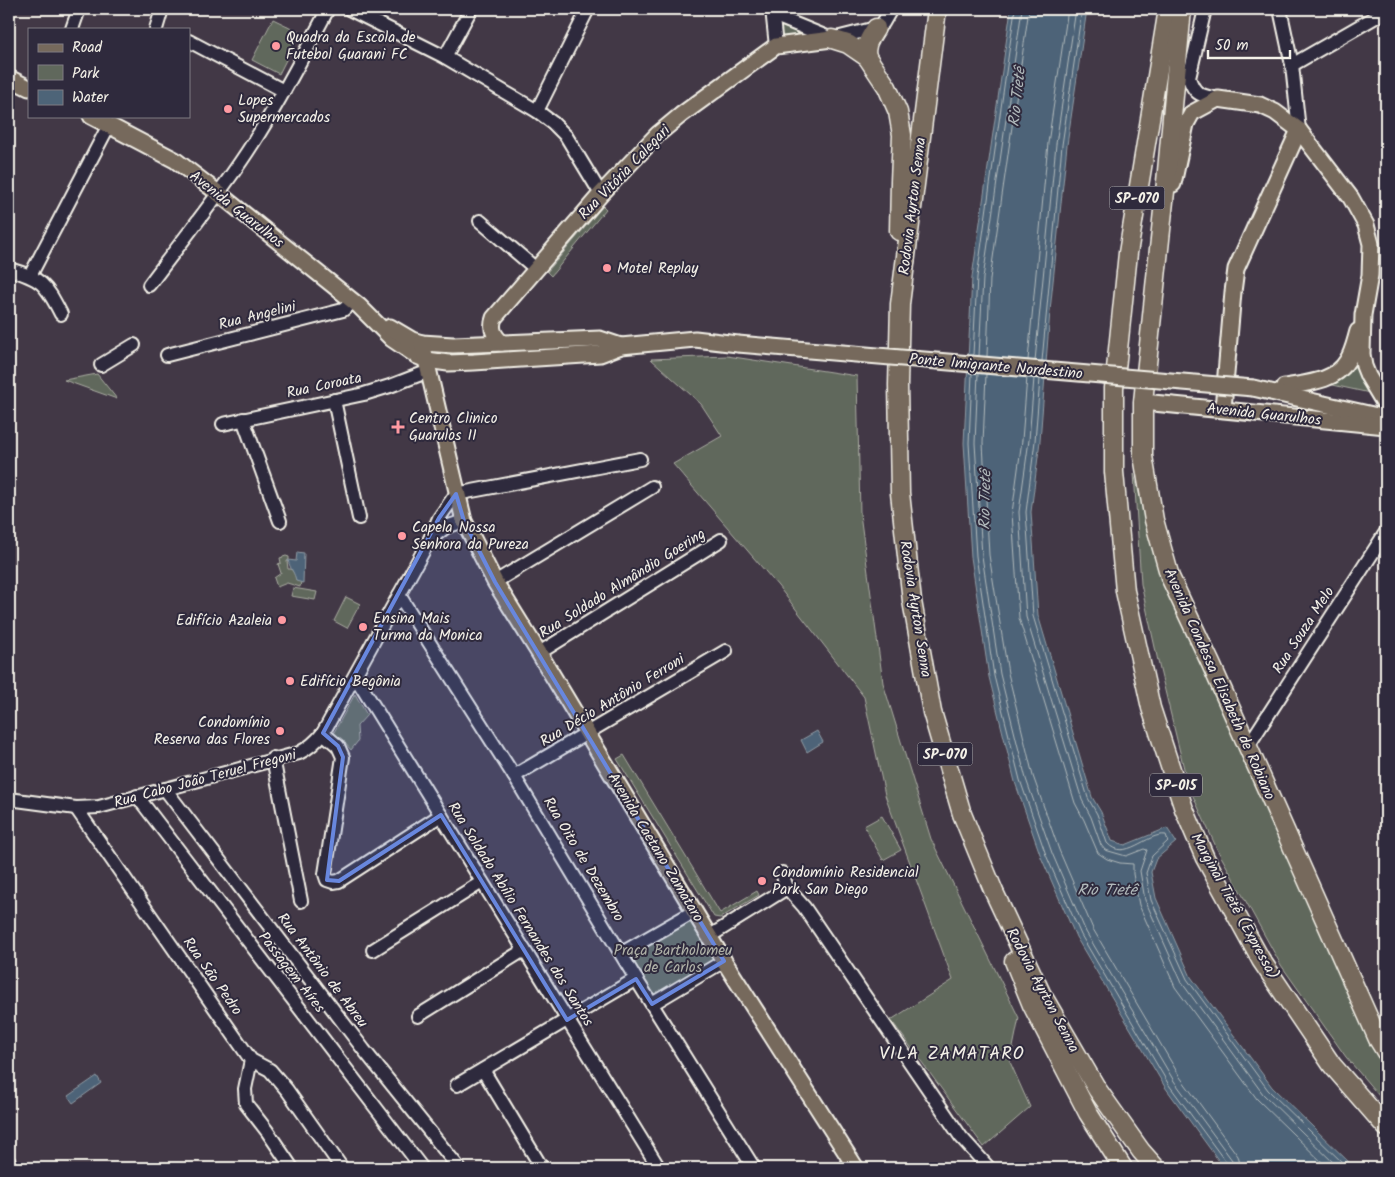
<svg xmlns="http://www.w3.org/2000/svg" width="1395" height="1177" viewBox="0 0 1395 1177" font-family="Kalam,sans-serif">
<rect width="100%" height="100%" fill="#423846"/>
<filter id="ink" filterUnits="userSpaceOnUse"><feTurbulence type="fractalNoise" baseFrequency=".02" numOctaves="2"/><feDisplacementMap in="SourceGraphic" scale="10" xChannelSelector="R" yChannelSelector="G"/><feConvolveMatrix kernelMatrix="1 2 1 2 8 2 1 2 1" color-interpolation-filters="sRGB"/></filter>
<g filter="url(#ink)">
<g fill="#60685c" stroke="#aaaca2">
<path d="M 773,15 L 832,39 L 776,46 Z"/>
<path d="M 273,19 L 300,32 L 279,74 L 252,60 Z"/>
<path d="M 603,206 L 606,209 L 551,276 L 547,272 Z"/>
<path d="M 545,346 L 547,349 L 546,351 L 450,356 L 452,353 Z"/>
<path d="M 727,356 L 857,376 L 860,514 L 883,683 L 931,839 L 1019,1018 L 1010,1062 L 1030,1107 L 984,1147 L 891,1020 L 953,980 L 885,795 L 864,697 L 778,586 L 673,464 L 722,436 L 701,404 L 651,359 Z"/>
<path d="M 1355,364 L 1370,393 L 1328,384 Z"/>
<path d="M 97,374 L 117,399 L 64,380 Z"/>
<path d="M 1134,473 L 1155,558 L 1371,1045 L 1386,1068 L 1386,1104 L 1346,1057 L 1281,965 L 1217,849 L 1188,785 L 1160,670 L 1141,584 Z"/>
<path d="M 286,556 L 289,557 L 289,561 L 287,561 L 288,569 L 291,569 L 301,582 L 300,587 L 287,583 L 277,587 L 274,578 L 281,573 L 278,564 L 281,563 L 280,558 Z"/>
<path d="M 293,588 L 317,592 L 315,600 L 291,596 Z"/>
<path d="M 346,597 L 360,604 L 347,628 L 334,621 Z"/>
<path d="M 355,694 L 367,715 L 357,726 L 358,741 L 351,750 L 343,741 L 333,734 Z"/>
<path d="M 624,755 L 720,913 L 757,891 L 759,895 L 720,918 L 714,917 L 617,759 Z"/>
<path d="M 882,816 L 901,850 L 883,860 L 864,826 Z"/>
<path d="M 690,918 L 716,960 L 657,998 L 630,956 Z"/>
</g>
<g fill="#4d6478" stroke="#909ca5">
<path d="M 1011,9 L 1087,9 L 1067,145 L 1050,311 L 1040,441 L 1031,512 L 1038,615 L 1092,797 L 1101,812 L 1112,841 L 1125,845 L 1167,828 L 1176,842 L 1156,859 L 1151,872 L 1156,898 L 1191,977 L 1272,1087 L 1355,1168 L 1224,1168 L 1165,1087 L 1076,937 L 1041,857 L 1015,782 L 989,677 L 971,557 L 964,443 L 972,277 Z"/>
<path d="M 297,552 L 304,553 L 303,583 L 296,581 C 295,573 290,569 288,560 L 296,561 Z"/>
<path d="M 817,731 L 823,742 L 807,752 L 801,740 Z"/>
<path d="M 97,1076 L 101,1083 L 73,1103 L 68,1096 Z"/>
</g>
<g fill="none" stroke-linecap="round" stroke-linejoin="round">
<g stroke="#b1b9bb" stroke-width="1">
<path d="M 973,355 L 977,277 L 1015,9"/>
<path d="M 979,356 L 983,278 L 1022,9"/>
<path d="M 987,356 L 990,279 L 1029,9"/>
<path d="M 1028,360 L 1048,143 L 1068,9"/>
<path d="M 1035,361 L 1056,144 L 1076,9"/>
<path d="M 1042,361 L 1062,145 L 1082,9"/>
<path d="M 972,373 L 969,443 L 976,556 L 994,676 L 1020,780 L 1046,855 L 1081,935 L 1169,1085 L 1225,1161 L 1228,1168"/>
<path d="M 978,373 L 975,443 L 982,556 L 1000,674 L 1026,779 L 1052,853 L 1086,932 L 1174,1081 L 1232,1160 L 1234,1168"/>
<path d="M 986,374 L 983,443 L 989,555 L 1008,673 L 1033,776 L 1059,850 L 1093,929 L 1180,1077 L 1238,1156 L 1241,1168"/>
<path d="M 1027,377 L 1022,440 L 1012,513 L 1019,618 L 1075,803 L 1084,820 L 1098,853 L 1107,859 L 1120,863 L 1133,864 L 1133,874 L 1139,905 L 1175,987 L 1257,1099 L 1328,1168"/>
<path d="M 1034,378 L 1029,440 L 1019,512 L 1026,617 L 1082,800 L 1091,817 L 1101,845 L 1105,850 L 1126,856 L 1144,849 L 1147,850 L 1140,871 L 1145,900 L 1182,983 L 1263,1094 L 1339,1168"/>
<path d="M 1040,379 L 1035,441 L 1026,512 L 1033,616 L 1088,798 L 1097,814 L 1107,843 C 1125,863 1147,832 1166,835 L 1168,841 L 1152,856 L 1146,873 L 1151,900 L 1187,979 L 1268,1090 L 1348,1168"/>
</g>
<g stroke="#f4f1e8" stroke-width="16">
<g id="minor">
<path d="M 349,9 L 445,57 L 537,111 L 553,123 L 566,136 L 601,194"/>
<path d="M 772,9 L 776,46"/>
<path d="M 1205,9 L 1189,78 C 1195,96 1201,95 1218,99"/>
<path d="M 1280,9 L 1292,65 L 1299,130"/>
<path d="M 773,15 L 832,39 L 876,28 L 883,23 L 891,9"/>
<path d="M 72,29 L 79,9"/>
<path d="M 156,29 L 162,9"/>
<path d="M 189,41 L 284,91"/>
<path d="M 445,57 L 471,9"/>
<path d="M 1292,65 L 1386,11"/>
<path d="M 537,111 L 588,9"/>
<path d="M 480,221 L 536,269"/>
<path d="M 9,269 C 42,279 45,283 61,314"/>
<path d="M 30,276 L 109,125"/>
<path d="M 149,285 C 184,238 222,192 253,143 C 281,100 304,54 328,9"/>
<path d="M 167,355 L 343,310 L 353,302"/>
<path d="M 101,365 L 134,345"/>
<path d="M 334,400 L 359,518"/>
<path d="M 243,419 L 280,521"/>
<path d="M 223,424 L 364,394 L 390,386 L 429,371"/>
<path d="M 430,539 L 446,527 L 464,521"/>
<path d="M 495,582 L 652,487"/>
<path d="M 399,595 L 514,776 L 636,979 L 754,1168"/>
<path d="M 539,653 L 721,540"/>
<path d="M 355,676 L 659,1168"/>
<path d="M 323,733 L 338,746 L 343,757 L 325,874 L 327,880 L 333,882 L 339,881 L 441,815"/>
<path d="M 1248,746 L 1386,532"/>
<path d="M 273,758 L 301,901"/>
<path d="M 514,776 L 726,651"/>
<path d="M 165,789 L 364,1050 L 459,1168"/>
<path d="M 137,796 L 422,1168"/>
<path d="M 9,799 L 76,808 L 99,807 L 299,753 C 309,748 316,742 323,733 L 430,539 L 439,518 L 456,494 L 640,459"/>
<path d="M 76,808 L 251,1060 L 270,1070 L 287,1090 L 342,1168"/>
<path d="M 782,873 L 787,888 L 804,907 L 961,1137 L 989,1168"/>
<path d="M 710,936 L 787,888"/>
<path d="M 373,950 L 482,882"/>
<path d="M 622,953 L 695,911"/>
<path d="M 652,1004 L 724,961"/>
<path d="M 418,1016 L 524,950"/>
<path d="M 251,1060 L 245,1089 L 246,1104 L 267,1131 L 292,1168"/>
<path d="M 483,1070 L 542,1168"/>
<path d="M 457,1085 L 636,979"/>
<path d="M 9,1162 L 11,1168"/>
</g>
</g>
<g stroke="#f4f1e8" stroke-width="19">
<g id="major">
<path d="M 9,78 L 29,88"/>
<path d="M 91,116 L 175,160 L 218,193 L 359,306 L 392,339 L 417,356 L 427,360 L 448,363 L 474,362 L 600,354 L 621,346 L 695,339 L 738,344"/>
<path d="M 1173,184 L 1186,124 L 1192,113 L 1218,99 L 1260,105 L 1275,112 L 1299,130 L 1351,198 L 1366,225 L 1371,244 L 1370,275 L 1363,315 L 1362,354 L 1364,366 L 1368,376 L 1386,406"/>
<path d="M 390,327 L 412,340 L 422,343 L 453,345 L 600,339 L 621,346"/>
<path d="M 422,343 L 464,521 L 495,582 L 539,653 L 724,961 L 856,1168"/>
<path d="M 502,343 C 494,336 490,329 494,318 L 601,194 L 658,134 L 681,115 L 776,46 L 832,39"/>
<path d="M 1284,387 C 1306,383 1335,382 1347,361 C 1353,352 1355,341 1358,331"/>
<path d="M 1253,388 L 1386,418"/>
<path d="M 1143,402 L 1386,426"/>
<path d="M 1223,409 L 1233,292 L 1236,269 L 1299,130"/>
</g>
</g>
<g stroke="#f4f1e8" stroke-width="21">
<g id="highway">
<path d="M 937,9 L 900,304 L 898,385 L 900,493 L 912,601 L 932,712 L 962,814 L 994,892 L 1041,993 L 1097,1089 L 1141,1151 L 1156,1168"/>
<path d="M 1168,9 L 1128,253 L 1114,388 L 1114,472 L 1125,591 L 1151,708 L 1184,809 L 1205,858 L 1261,960 L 1332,1065 L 1386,1127"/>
<path d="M 1182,9 L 1166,182 L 1143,402 L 1143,456 L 1154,520 L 1170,577 L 1211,664 L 1378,1039 L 1386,1052"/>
<path d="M 832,39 L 848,44 L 867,57 L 887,87 L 898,112 L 902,135 L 900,181 L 899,231"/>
<path d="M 867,57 C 864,45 870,38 876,28"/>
<path d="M 1014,961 L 1032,1005 L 1088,1113 L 1123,1168"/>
</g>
</g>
<use href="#minor" stroke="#2f2a3d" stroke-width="12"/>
<use href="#major" stroke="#76695c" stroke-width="15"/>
<use href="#highway" stroke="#76695c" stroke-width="18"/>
<g stroke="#f4f1e8" stroke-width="19" stroke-linecap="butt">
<path id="major-bridge" d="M 738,344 L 1253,388"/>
</g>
<use href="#major-bridge" stroke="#76695c" stroke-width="15"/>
</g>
</g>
<path fill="#6887de" fill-opacity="0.2" stroke="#6887de" stroke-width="4" stroke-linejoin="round" d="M 456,494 L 464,521 L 495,582 L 724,961 L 652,1004 L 636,979 L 567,1020 L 441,815 L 339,881 L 327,880 L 343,757 L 338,746 L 323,733 L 439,518 Z"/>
<g fill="#ff9aa2" stroke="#2f2a3d" stroke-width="2">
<circle cx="276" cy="46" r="5"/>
<circle cx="228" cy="109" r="5"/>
<circle cx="607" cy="268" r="5"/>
<path d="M395.5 419.5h5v5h5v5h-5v5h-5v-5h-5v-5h5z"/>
<circle cx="402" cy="536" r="5"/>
<circle cx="282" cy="620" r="5"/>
<circle cx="363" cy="627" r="5"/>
<circle cx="290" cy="681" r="5"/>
<circle cx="280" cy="731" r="5"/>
<circle cx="762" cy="881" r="5"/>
</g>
<g text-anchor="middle" stroke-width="4" stroke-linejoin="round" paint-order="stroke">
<g fill="#2f2a3d" stroke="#b9b5b5" stroke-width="1">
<rect x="1109.5" y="186.5" width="55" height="23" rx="4"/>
<rect x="917.5" y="742.5" width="55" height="23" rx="4"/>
<rect x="1150" y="773.5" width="52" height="23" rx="4"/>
</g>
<g font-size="14" font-weight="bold" fill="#f4f1e8">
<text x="1137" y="203">SP-070</text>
<text x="945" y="759">SP-070</text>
<text x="1176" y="790">SP-015</text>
</g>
<g font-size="15" fill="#f4f1e8" stroke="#2f2a3d" text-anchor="start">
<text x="286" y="42">Quadra da Escola de<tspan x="286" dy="17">Futebol Guarani FC</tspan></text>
<text x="238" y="105">Lopes<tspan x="238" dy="17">Supermercados</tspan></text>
<text x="617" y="273">Motel Replay</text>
<text x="409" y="423">Centro Clinico<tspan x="409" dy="17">Guarulos II</tspan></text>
<text x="412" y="532">Capela Nossa<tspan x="412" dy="17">Senhora da Pureza</tspan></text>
<text x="373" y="623">Ensina Mais<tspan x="373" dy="17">Turma da Monica</tspan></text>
<text x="272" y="625" text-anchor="end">Edifício Azaleia</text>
<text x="300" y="686">Edifício Begônia</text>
<text x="270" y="727" text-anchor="end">Condomínio<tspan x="270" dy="17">Reserva das Flores</tspan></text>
<text x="772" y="877">Condomínio Residencial<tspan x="772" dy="17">Park San Diego</tspan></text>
</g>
<g font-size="15" fill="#f4f1e8" stroke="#2f2a3d">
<text transform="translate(624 172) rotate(-46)" y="5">Rua Vitória Calegari</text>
<text transform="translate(912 206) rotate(-83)" y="5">Rodovia Ayrton Senna</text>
<text transform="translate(237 209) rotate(38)" y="5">Avenida Guarulhos</text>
<text transform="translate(257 315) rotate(-14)" y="5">Rua Angelini</text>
<text transform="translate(996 366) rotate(5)" y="5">Ponte Imigrante Nordestino</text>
<text transform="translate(324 385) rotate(-12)" y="5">Rua Coroata</text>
<text transform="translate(1264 414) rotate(6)" y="5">Avenida Guarulhos</text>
<text transform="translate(622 583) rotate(-32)" y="5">Rua Soldado Almândio Goering</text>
<text transform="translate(916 609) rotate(81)" y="5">Rodovia Ayrton Senna</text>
<text transform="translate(1303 630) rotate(-57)" y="5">Rua Souza Melo</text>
<text transform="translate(1220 684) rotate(66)" y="5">Avenida Condessa Elisabeth de Robiano</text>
<text transform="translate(612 700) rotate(-31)" y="5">Rua Décio Antônio Ferroni</text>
<text transform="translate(205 778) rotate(-15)" y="5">Rua Cabo João Teruel Fregoni</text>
<text transform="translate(656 847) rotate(59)" y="5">Avenida Caetano Zamataro</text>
<text transform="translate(584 859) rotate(59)" y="5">Rua Oito de Dezembro</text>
<text transform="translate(1235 906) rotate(61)" y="5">Marginal Tietê (Expressa)</text>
<text transform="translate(521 914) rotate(58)" y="5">Rua Soldado Abílio Fernandes dos Santos</text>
<text transform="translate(323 970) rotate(53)" y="5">Rua Antônio de Abreu</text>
<text transform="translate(292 972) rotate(52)" y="5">Passagem Aíres</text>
<text transform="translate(213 976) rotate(55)" y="5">Rua São Pedro</text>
<text transform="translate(1043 990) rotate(62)" y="5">Rodovia Ayrton Senna</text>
</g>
<g font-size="15" fill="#b1b3a9" stroke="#2f2a3d">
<text x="673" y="955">Praça Bartholomeu<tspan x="673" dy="17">de Carlos</tspan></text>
</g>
<g font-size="16" font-style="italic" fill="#b1b9bb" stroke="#2f2a3d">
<text transform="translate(1016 97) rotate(-84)" y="6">Rio Tietê</text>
<text transform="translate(984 500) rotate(-89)" y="6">Rio Tietê</text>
<text x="1107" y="895">Rio Tietê</text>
</g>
<g font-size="18" letter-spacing="1" fill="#f4f1e8" stroke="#2f2a3d">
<text x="952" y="1059">VILA ZAMATARO</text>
</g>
</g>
<rect width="1395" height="1177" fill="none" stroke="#2f2a3d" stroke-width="30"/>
<rect x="15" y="15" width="1365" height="1147" fill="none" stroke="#f4f1e8" stroke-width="2" filter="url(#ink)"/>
<rect x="28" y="28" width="162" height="90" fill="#2f2a3d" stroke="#7e7a81"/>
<rect x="38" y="44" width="25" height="8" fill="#76695c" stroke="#7e7a81"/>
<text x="72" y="52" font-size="15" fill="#f4f1e8">Road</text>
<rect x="38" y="65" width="25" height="15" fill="#60685c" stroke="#7e7a81"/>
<text x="72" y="78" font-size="15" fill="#f4f1e8">Park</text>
<rect x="38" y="90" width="25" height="15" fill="#4d6478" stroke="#7e7a81"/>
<text x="72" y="102" font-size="15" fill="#f4f1e8">Water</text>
<path d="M1208 50v8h82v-8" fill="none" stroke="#f4f1e8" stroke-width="2.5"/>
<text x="1215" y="50" font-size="15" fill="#f4f1e8" stroke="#2f2a3d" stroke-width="4" paint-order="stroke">50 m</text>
</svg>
